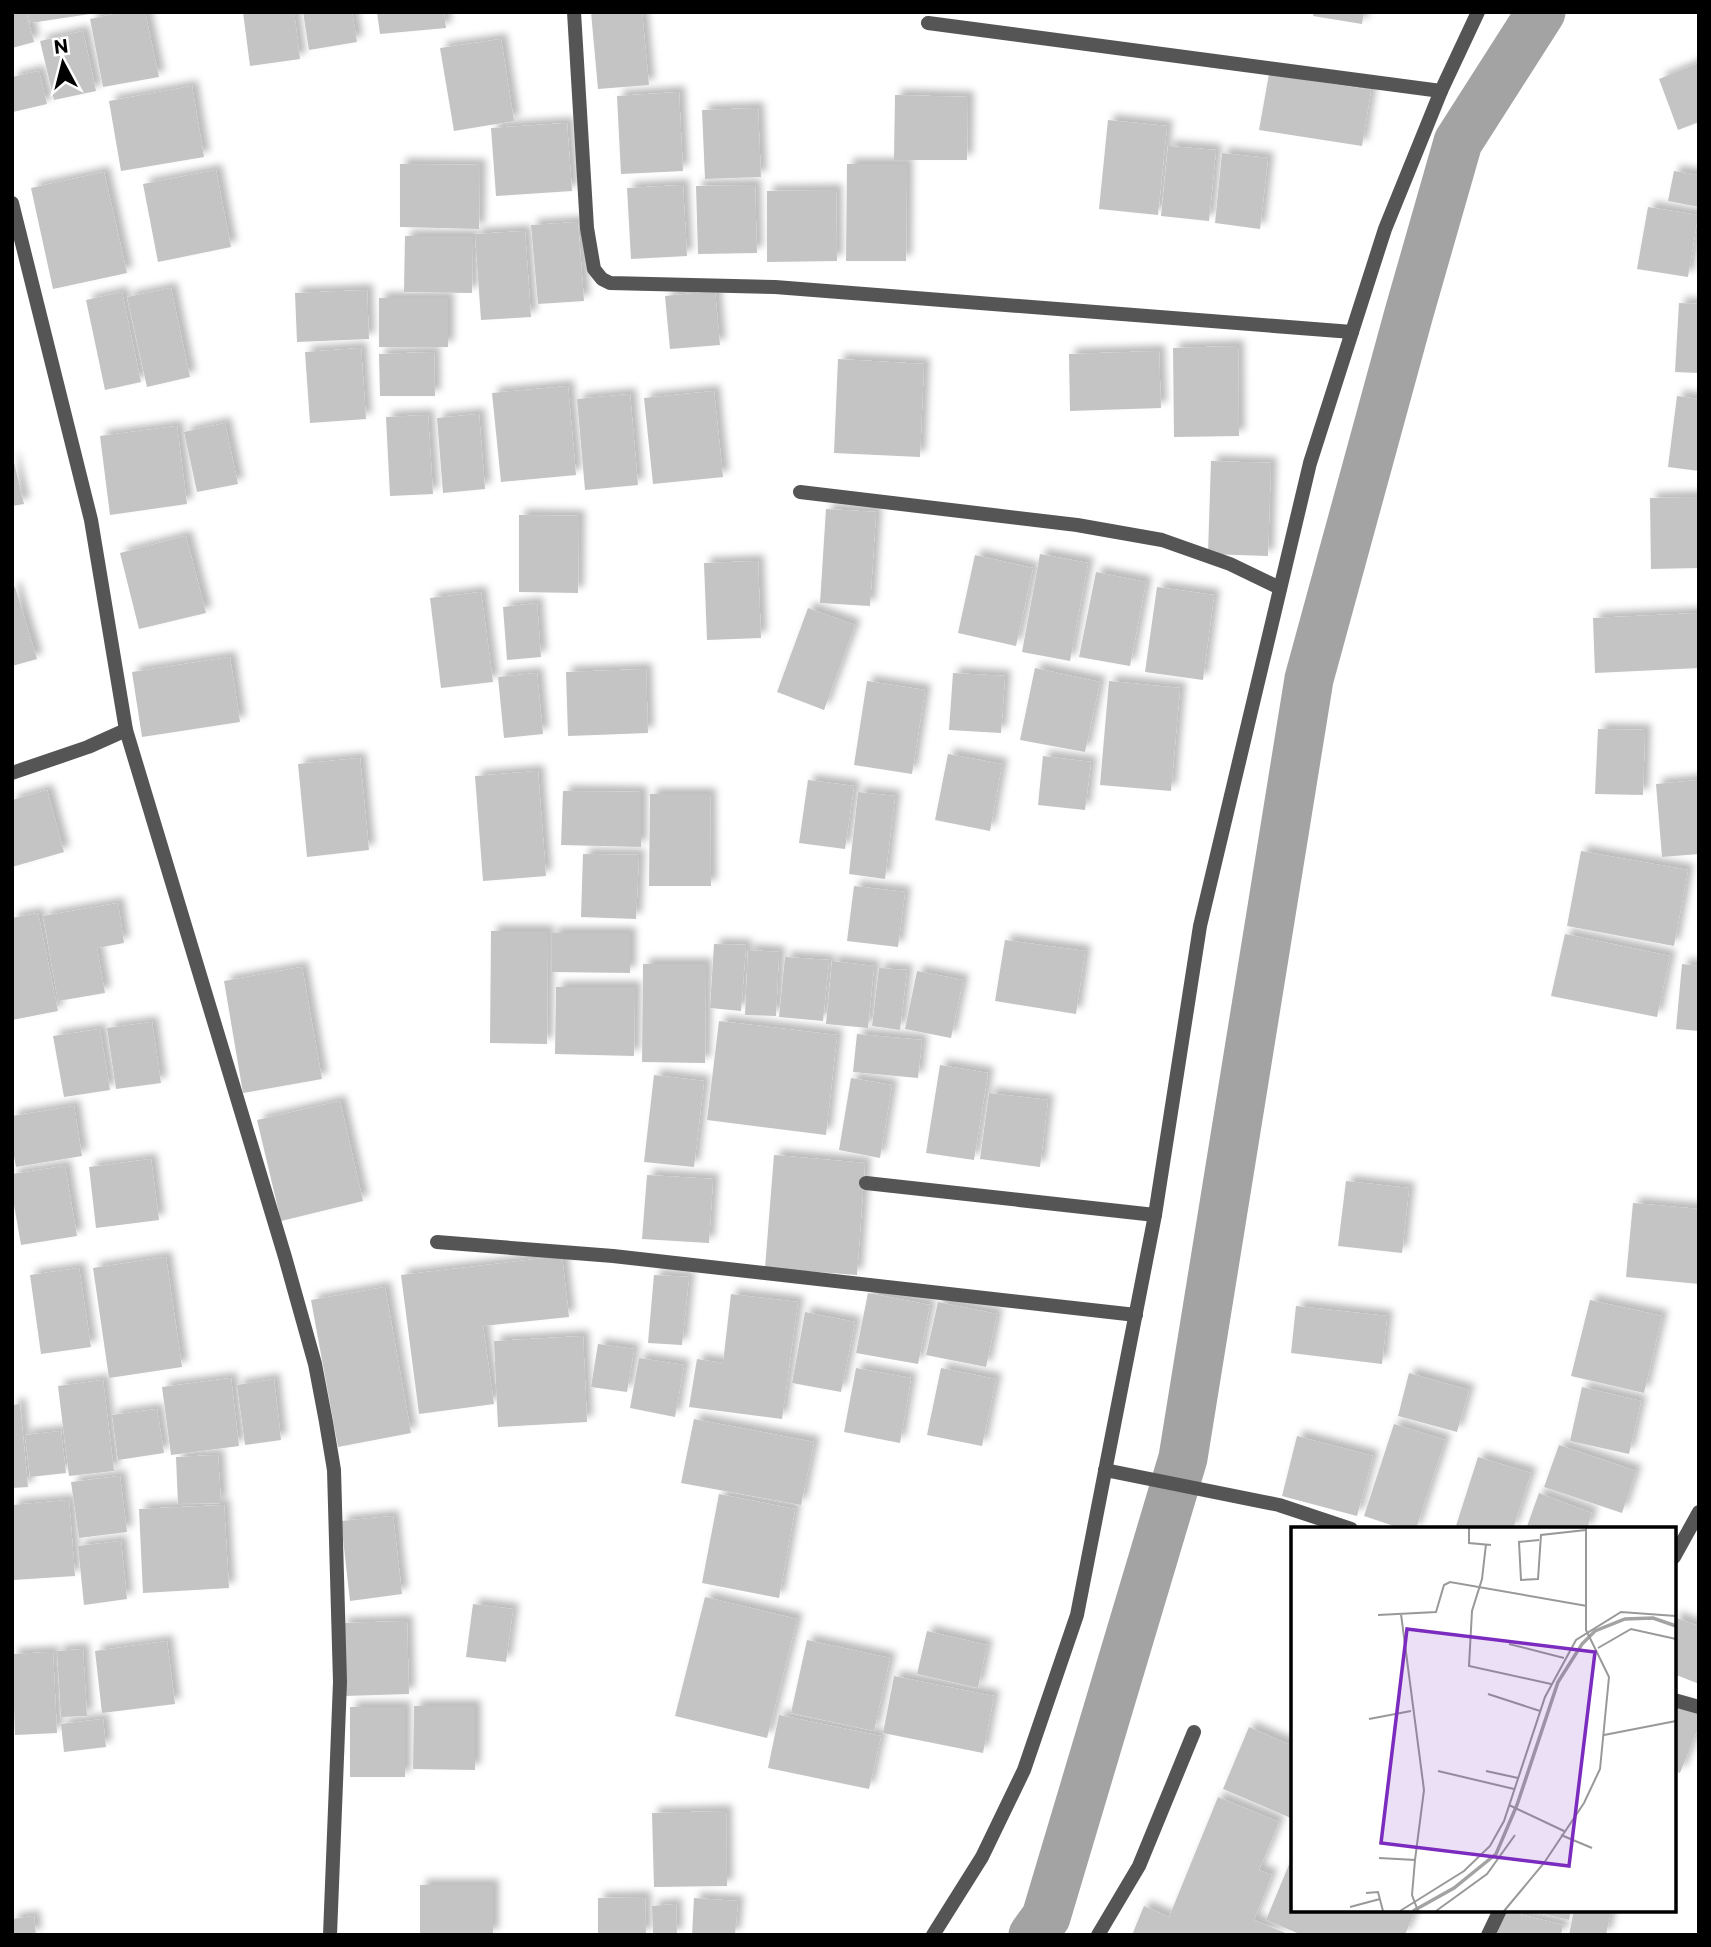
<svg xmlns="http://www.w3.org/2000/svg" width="1711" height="1947" viewBox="0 0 1711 1947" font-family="Commissioner,sans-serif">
<defs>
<filter id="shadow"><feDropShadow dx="6" dy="-6" stdDeviation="3.5" flood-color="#0004"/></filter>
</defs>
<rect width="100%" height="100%" fill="#fff"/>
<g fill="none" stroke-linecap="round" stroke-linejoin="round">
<path stroke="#a3a3a3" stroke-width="49" d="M 1033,1935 L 1046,1917 L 1183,1458 L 1309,679 L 1409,313 L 1458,142 L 1541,12"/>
</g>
<g fill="#c4c4c4" filter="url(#shadow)">
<path d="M 12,12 L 26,12 L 34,42 L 12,48 Z"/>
<path d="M 28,12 L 90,12 L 90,14 L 30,23 Z"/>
<path d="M 124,12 L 145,12 L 159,77 L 103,87 L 90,19 Z"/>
<path d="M 243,12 L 294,12 L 300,59 L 250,66 Z"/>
<path d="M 303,12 L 352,12 L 357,42 L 309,50 Z"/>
<path d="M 377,12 L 444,12 L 446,28 L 380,34 Z"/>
<path d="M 591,12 L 642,12 L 649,85 L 598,89 Z"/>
<path d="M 1314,12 L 1364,12 L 1362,24 L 1313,16 Z"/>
<path d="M 83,31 L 96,91 L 54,100 L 40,41 Z"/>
<path d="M 501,39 L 514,121 L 454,131 L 440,48 Z"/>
<path d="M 1699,63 L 1699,122 L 1678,130 L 1659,79 Z"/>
<path d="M 39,71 L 47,104 L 13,112 L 12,77 Z"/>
<path d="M 1269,74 L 1371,90 L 1362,146 L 1259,130 Z"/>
<path d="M 192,86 L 204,157 L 121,171 L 109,101 Z"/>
<path d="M 679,92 L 683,171 L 621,174 L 617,96 Z"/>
<path d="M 895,95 L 968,97 L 967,160 L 894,160 Z"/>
<path d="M 758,108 L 761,177 L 705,179 L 702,110 Z"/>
<path d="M 1108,120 L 1167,126 L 1158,215 L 1099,209 Z"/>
<path d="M 567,123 L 572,191 L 496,196 L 491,128 Z"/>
<path d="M 1168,146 L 1216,150 L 1209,221 L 1161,216 Z"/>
<path d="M 1222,153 L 1268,158 L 1260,229 L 1215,223 Z"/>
<path d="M 400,164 L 480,165 L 479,229 L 400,227 Z"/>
<path d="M 847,164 L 907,164 L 906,261 L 846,261 Z"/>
<path d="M 216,170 L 231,247 L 158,262 L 143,184 Z"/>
<path d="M 1674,171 L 1699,175 L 1699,207 L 1668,201 Z"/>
<path d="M 104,172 L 127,273 L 53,289 L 31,188 Z"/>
<path d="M 683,185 L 687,256 L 631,259 L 627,188 Z"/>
<path d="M 755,185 L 757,253 L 698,254 L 696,186 Z"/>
<path d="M 836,190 L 837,261 L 767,262 L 767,191 Z"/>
<path d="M 1648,207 L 1698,215 L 1688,277 L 1637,269 Z"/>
<path d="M 578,222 L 584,301 L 538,304 L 531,225 Z"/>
<path d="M 525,231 L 531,317 L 481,320 L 475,234 Z"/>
<path d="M 405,236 L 473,236 L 472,293 L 404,292 Z"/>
<path d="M 171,288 L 190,377 L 147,387 L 127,297 Z"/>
<path d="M 367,290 L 369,339 L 297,342 L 295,293 Z"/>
<path d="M 715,291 L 720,345 L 670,349 L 665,296 Z"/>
<path d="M 122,292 L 141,382 L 105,390 L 86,300 Z"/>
<rect x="379" y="298" width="69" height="49"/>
<path d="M 1679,303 L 1699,304 L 1699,373 L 1675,372 Z"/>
<path d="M 1238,346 L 1239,436 L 1174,437 L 1173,348 Z"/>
<path d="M 361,348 L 366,419 L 310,423 L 305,352 Z"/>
<path d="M 1159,351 L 1161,408 L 1070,411 L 1069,354 Z"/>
<path d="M 434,352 L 435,396 L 380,396 L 379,354 Z"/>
<path d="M 838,359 L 924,364 L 920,457 L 834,453 Z"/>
<path d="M 568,386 L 576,475 L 501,482 L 492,393 Z"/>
<path d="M 714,391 L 723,477 L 653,484 L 644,398 Z"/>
<path d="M 630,394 L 638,485 L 585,490 L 577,399 Z"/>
<path d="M 1677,396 L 1699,399 L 1699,471 L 1668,467 Z"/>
<path d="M 479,414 L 485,489 L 443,493 L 437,418 Z"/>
<path d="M 428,415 L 433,494 L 390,496 L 386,417 Z"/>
<path d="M 225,423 L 238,484 L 197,492 L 184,432 Z"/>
<path d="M 177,426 L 187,504 L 110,515 L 100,436 Z"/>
<path d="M 12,454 L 24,504 L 12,506 Z"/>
<path d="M 1211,461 L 1271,463 L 1268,556 L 1208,554 Z"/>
<path d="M 1699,497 L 1699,568 L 1651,569 L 1650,498 Z"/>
<path d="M 826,509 L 876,512 L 870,606 L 820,603 Z"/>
<path d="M 519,515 L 579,516 L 578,593 L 519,592 Z"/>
<path d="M 186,536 L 206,613 L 139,629 L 120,553 Z"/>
<path d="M 1040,554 L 1088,563 L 1070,661 L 1022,652 Z"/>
<path d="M 975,555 L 1033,568 L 1016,646 L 958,633 Z"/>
<path d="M 758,561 L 761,638 L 707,640 L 704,563 Z"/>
<path d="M 1096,572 L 1146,582 L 1130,666 L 1079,657 Z"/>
<path d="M 15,587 L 37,659 L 12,666 L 12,588 Z"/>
<path d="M 1157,587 L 1214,595 L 1203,680 L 1145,672 Z"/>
<path d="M 481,592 L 493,682 L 441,688 L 430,598 Z"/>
<path d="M 537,603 L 541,657 L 507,660 L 503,607 Z"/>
<path d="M 808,608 L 855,625 L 824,710 L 777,692 Z"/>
<path d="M 1699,613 L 1699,668 L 1595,673 L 1593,618 Z"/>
<path d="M 230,657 L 240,722 L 142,737 L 132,672 Z"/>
<path d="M 1035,668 L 1100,682 L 1085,752 L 1020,740 Z"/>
<path d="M 646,669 L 648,733 L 568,736 L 566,672 Z"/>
<path d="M 537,673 L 543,734 L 504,738 L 498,677 Z"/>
<path d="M 953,673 L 1005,676 L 1001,733 L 949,730 Z"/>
<path d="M 867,681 L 925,690 L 912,774 L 854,765 Z"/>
<path d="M 1109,681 L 1180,688 L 1171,791 L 1100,785 Z"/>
<path d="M 1598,729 L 1645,730 L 1643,795 L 1595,794 Z"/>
<path d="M 948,754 L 1002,764 L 990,831 L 935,820 Z"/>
<path d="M 1043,756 L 1091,762 L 1085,810 L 1038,805 Z"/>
<path d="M 360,758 L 369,850 L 307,857 L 298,764 Z"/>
<path d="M 538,771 L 546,876 L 483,881 L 475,776 Z"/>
<path d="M 808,780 L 854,786 L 845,849 L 799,843 Z"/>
<path d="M 1699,780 L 1699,854 L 1662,857 L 1656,784 Z"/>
<path d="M 47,790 L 64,852 L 12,867 L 12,800 Z"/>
<path d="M 563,791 L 641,792 L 641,847 L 561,845 Z"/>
<path d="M 858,792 L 895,796 L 885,879 L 849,874 Z"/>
<path d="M 650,794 L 710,794 L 711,886 L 649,886 Z"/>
<path d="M 1581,851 L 1688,870 L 1674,946 L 1567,926 Z"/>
<path d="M 583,854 L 639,855 L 636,919 L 581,917 Z"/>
<path d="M 854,886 L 905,892 L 898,947 L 847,941 Z"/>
<path d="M 118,903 L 124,943 L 97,948 L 105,993 L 58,1001 L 43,916 Z"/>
<path d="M 38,913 L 58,1011 L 12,1020 L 12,918 Z"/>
<path d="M 491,931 L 548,931 L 547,1044 L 490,1043 Z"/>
<path d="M 552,933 L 630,933 L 630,973 L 552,972 Z"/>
<path d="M 1565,934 L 1670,956 L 1657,1017 L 1551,996 Z"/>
<path d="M 1005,940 L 1085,951 L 1076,1014 L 995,1001 Z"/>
<path d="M 714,944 L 746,945 L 741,1011 L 710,1008 Z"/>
<path d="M 748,950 L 779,952 L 776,1016 L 745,1015 Z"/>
<path d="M 785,957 L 829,960 L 823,1021 L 779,1017 Z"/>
<path d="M 832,961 L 874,966 L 868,1028 L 826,1024 Z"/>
<path d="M 643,964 L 706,964 L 705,1063 L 642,1062 Z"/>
<path d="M 1682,964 L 1699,966 L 1699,1031 L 1676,1029 Z"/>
<path d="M 302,967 L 322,1079 L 243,1093 L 224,981 Z"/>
<path d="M 879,968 L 907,970 L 900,1030 L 872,1026 Z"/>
<path d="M 917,971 L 963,980 L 951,1038 L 905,1029 Z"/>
<path d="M 556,987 L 635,987 L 634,1056 L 555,1054 Z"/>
<path d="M 719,1021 L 837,1035 L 826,1135 L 707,1120 Z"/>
<path d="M 152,1022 L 161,1083 L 116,1089 L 107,1028 Z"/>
<path d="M 100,1029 L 110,1090 L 64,1097 L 53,1036 Z"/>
<path d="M 857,1034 L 922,1040 L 918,1078 L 853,1072 Z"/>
<path d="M 940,1065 L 988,1073 L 974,1160 L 926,1153 Z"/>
<path d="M 654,1075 L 704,1081 L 694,1167 L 644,1162 Z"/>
<path d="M 851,1078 L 892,1085 L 880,1158 L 839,1150 Z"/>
<path d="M 989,1093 L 1048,1100 L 1040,1167 L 980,1159 Z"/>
<path d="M 340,1101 L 363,1201 L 281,1221 L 257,1120 Z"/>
<path d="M 74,1106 L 82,1156 L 16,1167 L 12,1145 L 12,1116 Z"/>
<path d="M 774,1155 L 865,1163 L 857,1275 L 765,1268 Z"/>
<path d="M 151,1159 L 159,1220 L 96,1228 L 89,1167 Z"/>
<path d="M 65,1166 L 77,1236 L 21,1245 L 12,1193 L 12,1174 Z"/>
<path d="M 647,1175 L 713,1179 L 709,1243 L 642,1239 Z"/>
<path d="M 1346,1181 L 1409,1188 L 1402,1253 L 1338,1246 Z"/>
<path d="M 1633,1203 L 1699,1209 L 1699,1284 L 1626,1277 Z"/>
<path d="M 562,1256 L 569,1317 L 483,1326 L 494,1404 L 419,1414 L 401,1275 Z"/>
<path d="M 166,1257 L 182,1367 L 109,1378 L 93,1268 Z"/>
<path d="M 79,1268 L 91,1347 L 41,1354 L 30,1275 Z"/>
<path d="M 654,1275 L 689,1277 L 682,1345 L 648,1343 Z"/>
<path d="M 385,1287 L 411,1433 L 338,1447 L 311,1300 Z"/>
<path d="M 868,1293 L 930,1305 L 918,1364 L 856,1353 Z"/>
<path d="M 731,1294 L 798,1302 L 782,1419 L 689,1407 L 697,1359 L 723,1363 Z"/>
<path d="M 1590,1300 L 1662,1316 L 1644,1393 L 1571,1376 Z"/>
<path d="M 938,1302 L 997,1314 L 986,1367 L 926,1355 Z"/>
<path d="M 1296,1306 L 1387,1316 L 1382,1364 L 1291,1353 Z"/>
<path d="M 805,1312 L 855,1322 L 841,1392 L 792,1383 Z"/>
<path d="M 583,1336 L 587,1422 L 498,1427 L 494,1341 Z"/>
<path d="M 598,1344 L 634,1349 L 627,1392 L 591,1387 Z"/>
<path d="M 639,1358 L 684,1365 L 675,1417 L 630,1408 Z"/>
<path d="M 856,1368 L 911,1378 L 900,1443 L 844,1432 Z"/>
<path d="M 941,1368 L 996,1379 L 982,1446 L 927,1435 Z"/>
<path d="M 1409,1373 L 1469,1390 L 1457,1432 L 1398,1416 Z"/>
<path d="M 231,1378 L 239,1446 L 171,1455 L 162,1387 Z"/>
<path d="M 274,1379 L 281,1440 L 245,1445 L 237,1385 Z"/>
<path d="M 103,1380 L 114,1471 L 69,1476 L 58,1386 Z"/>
<path d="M 1582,1387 L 1641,1401 L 1629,1454 L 1570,1441 Z"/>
<path d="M 20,1404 L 28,1487 L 12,1488 L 12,1405 Z"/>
<path d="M 157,1409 L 164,1453 L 118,1460 L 112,1415 Z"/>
<path d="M 694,1419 L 814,1442 L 801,1505 L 681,1483 Z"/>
<path d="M 1394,1424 L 1445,1440 L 1416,1529 L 1403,1529 L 1364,1516 Z"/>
<path d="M 61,1431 L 66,1473 L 30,1477 L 25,1435 Z"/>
<path d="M 1297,1436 L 1373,1456 L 1357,1516 L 1282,1496 Z"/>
<path d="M 1559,1445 L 1636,1471 L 1622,1513 L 1544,1487 Z"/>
<path d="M 218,1455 L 221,1503 L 178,1504 L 176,1457 Z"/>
<path d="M 1478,1457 L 1531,1473 L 1513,1529 L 1455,1529 Z"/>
<path d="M 120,1476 L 127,1532 L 79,1538 L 71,1482 Z"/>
<path d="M 1539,1493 L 1592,1513 L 1587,1529 L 1526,1529 Z"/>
<path d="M 719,1494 L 795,1509 L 779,1598 L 702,1583 Z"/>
<path d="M 69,1500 L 75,1576 L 13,1580 L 12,1505 Z"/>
<path d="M 224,1505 L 229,1588 L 143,1593 L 139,1509 Z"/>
<path d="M 393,1516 L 402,1594 L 350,1601 L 341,1521 Z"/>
<path d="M 121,1541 L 127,1599 L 84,1605 L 78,1546 Z"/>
<path d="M 705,1597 L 797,1619 L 767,1738 L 675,1716 Z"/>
<path d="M 473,1604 L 513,1609 L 506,1662 L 466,1657 Z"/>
<path d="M 1674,1617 L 1699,1626 L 1699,1684 L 1674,1674 Z"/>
<path d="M 407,1621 L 409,1694 L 344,1696 L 342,1623 Z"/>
<path d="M 927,1631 L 987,1645 L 978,1688 L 917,1674 Z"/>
<path d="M 807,1640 L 890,1658 L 874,1731 L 791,1713 Z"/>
<path d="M 167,1641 L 175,1704 L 102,1713 L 95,1651 Z"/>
<path d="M 83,1649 L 87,1716 L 61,1717 L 57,1651 Z"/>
<path d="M 53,1652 L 57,1733 L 15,1735 L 12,1654 Z"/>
<path d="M 894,1676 L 994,1696 L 983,1753 L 883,1733 Z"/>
<path d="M 1674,1703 L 1699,1713 L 1699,1726 L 1680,1773 L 1674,1771 Z"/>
<path d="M 414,1706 L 475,1706 L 475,1770 L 413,1769 Z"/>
<rect x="350" y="1707" width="55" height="70"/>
<path d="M 779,1715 L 881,1736 L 869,1789 L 768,1768 Z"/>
<path d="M 103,1719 L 106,1747 L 64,1752 L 61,1724 Z"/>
<path d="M 1249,1727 L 1293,1746 L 1293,1819 L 1223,1789 Z"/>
<path d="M 1218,1797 L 1279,1822 L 1259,1870 L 1272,1875 L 1254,1920 L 1290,1935 L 1132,1935 L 1144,1906 L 1169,1917 Z"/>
<path d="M 726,1811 L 727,1886 L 654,1887 L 652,1813 Z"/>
<path d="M 1293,1855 L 1293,1910 L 1415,1910 L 1405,1935 L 1302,1935 L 1266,1920 Z"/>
<rect x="420" y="1885" width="73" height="50"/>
<path d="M 645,1897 L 646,1935 L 598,1935 L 598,1898 Z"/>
<path d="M 694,1898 L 738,1901 L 735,1935 L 692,1935 Z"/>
<path d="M 676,1904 L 677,1935 L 653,1935 L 652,1906 Z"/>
<path d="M 1503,1910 L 1563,1925 L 1561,1935 L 1496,1935 Z"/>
<path d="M 1526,1910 L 1571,1910 L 1569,1920 Z"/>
<path d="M 1574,1910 L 1611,1910 L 1606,1935 L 1569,1935 Z"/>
<path d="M 34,1916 L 36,1935 L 12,1935 L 12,1919 Z"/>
</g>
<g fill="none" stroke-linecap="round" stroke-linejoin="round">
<g stroke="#555" stroke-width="14">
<path d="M 574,12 L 587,228 L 594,269 L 602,279 L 610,283 L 775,287 L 1352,332"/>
<path d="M 928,23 L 1441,91"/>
<path d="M 12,203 L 91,520 L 126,730 L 285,1257 L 315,1364 L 326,1422 L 334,1470 L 340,1682 L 330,1935"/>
<path d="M 800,492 L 1077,525 L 1162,540 L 1230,564 L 1280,588"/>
<path d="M 12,773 L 88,747 L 126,730"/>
<path d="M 866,1183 L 1155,1215"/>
<path d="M 437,1242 L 613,1256 L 1136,1315"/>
<path d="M 1105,1470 L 1279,1505 L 1351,1529"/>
<path d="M 1674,1700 L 1699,1707"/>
<path d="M 933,1935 L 982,1857 L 1024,1770 L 1077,1615 L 1155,1215 L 1200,926 L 1310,463 L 1385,229 L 1441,91 L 1478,12"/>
<path d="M 1098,1935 L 1139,1866 L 1194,1732"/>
</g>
<g stroke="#555" stroke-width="14">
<path d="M 1674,1557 L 1699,1512"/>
<path d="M 1488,1935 L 1500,1910"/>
</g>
</g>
<g transform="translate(1291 1527)">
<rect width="385" height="385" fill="#fff"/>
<path fill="none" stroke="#a3a3a3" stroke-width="3.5" d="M 122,384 L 163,361 L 205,327 L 226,278 L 267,155 L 291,117 L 304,104 L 334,92 L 362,91 L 385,99"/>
<path fill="none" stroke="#999" stroke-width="2" d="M 178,1 L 178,16 L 200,18M 248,13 L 228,15 L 230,53 L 247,52 L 250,8 L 295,3M 195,17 L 191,52 L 181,84 L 178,139 L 260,157M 110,87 L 133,263 L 124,333M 87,88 L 145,85 L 153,58 L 159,55 L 296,79M 218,117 L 273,131M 307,121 L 340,102 L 385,112M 197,167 L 249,184M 78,192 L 120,184M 313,208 L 385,194M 147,244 L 223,262M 195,244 L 227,251M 218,278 L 273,304M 270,308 L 301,321M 88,331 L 124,333 L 121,368 L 127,384M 75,366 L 87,365 L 92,384M 59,380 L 89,372M 109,384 L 173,344 L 199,319 L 213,294 L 254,170 L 285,113 L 330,85 L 385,89M 145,384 L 196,347 L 224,308M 213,384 L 253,336 L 293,276 L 309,242 L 318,150 L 295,103 L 295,1"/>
<path fill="#7b2cbf" fill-opacity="0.15" stroke="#7b2cbf" stroke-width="3.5" d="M 116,102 L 304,125 L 278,339 L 90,316 Z"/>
<rect width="385" height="385" fill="none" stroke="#000" stroke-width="3.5"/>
</g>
<rect width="1711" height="1947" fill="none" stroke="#000000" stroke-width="28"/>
<g transform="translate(63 63) rotate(353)" stroke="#ffffff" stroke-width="5" paint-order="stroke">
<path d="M0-5L12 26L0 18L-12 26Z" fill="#000000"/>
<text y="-10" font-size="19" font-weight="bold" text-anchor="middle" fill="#000000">N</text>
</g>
</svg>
